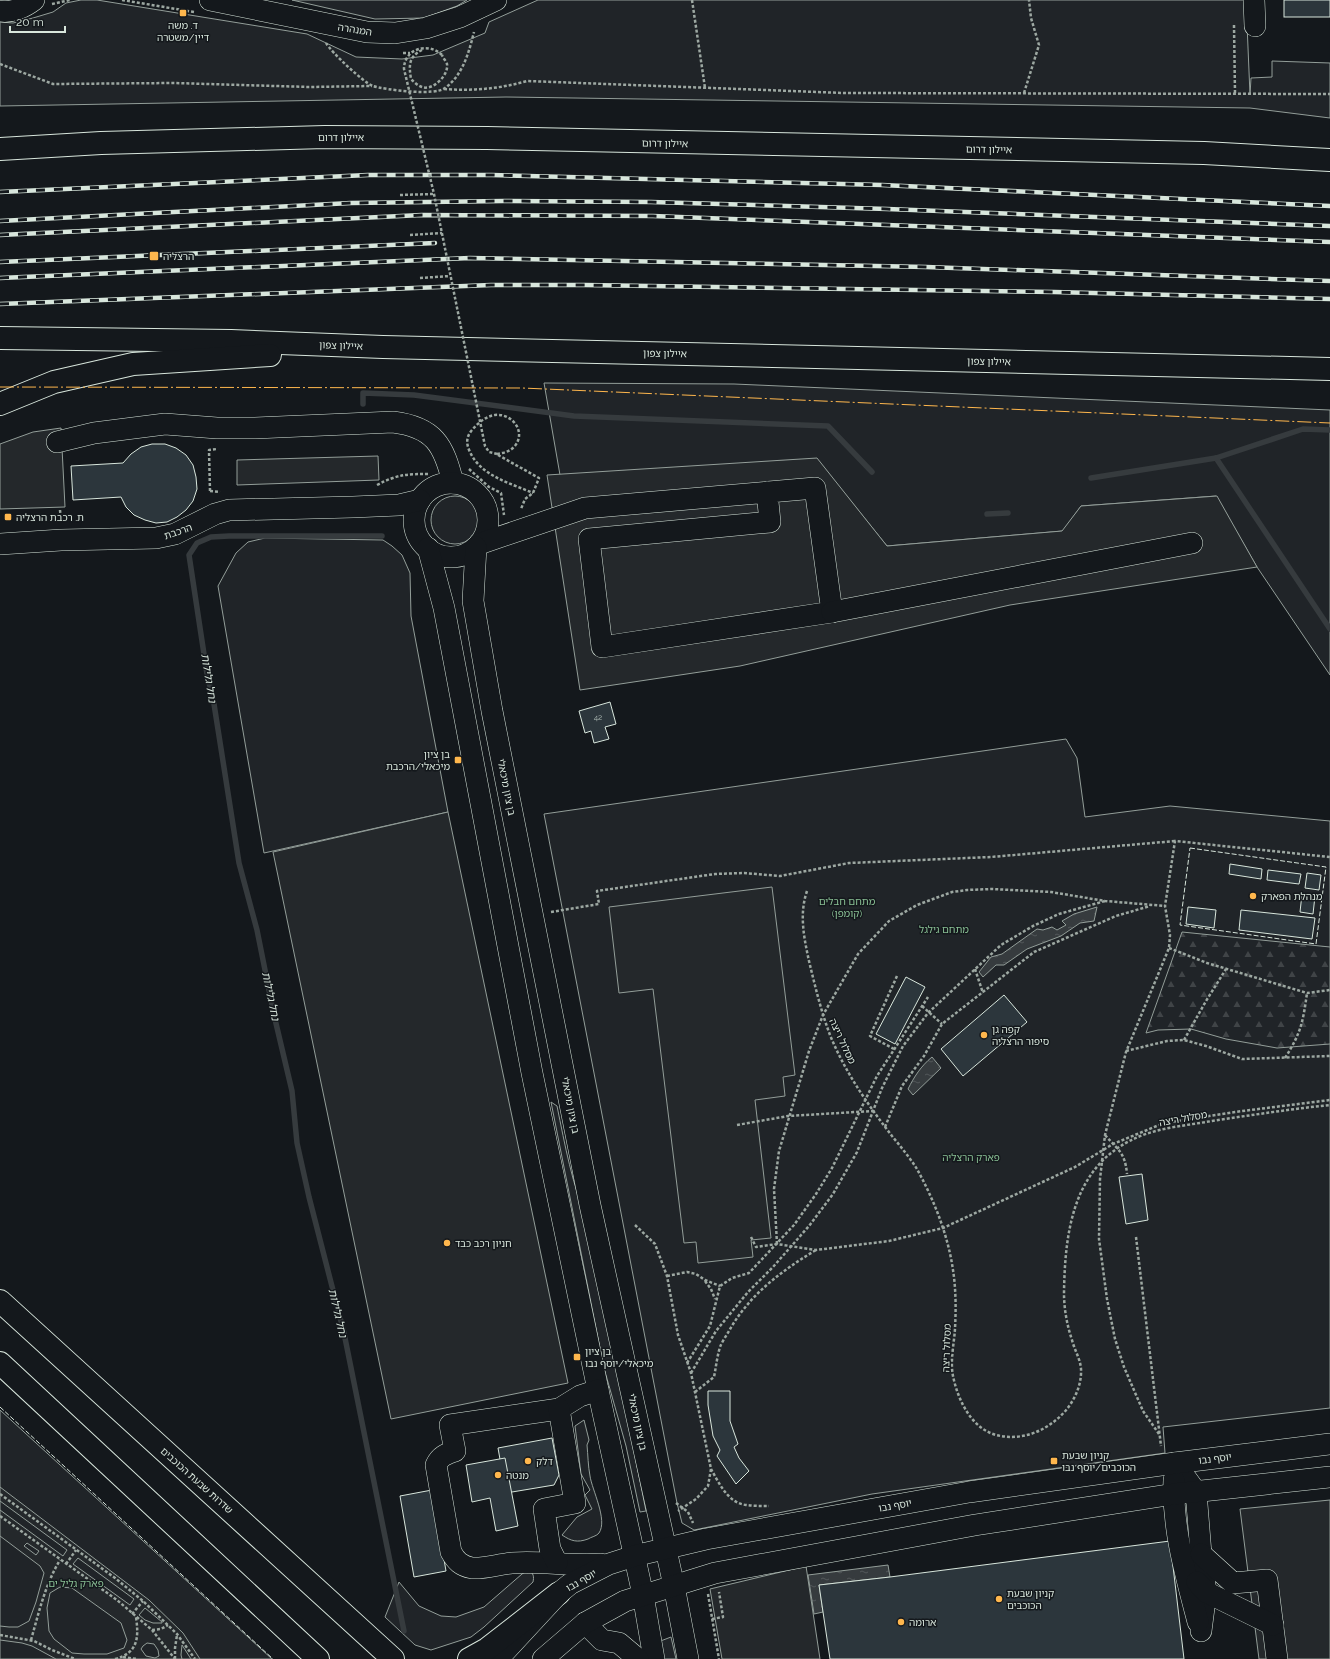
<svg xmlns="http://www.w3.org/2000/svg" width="1330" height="1659" viewBox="0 0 1330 1659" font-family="Raleway,'Noto Sans Hebrew',sans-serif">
<defs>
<pattern id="forest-firs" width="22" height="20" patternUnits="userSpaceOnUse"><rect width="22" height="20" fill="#202428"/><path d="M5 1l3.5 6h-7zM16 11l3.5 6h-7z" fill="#404447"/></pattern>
<pattern id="water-ripples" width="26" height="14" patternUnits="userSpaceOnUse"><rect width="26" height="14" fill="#363b3e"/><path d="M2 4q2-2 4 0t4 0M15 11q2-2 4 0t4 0" fill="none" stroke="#525759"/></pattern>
</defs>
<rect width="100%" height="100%" fill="#14181c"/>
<g fill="#202428" stroke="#939e99">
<path d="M 81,0 L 97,0 L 307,34 L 356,57 L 402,59 L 433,55 L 485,33 L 489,22 L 538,0 L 1246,0 L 1250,95 L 1251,78 L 1272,77 L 1272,61 L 1330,63 L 1330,118 L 1250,108 L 506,97 L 0,106 L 0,22 L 13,23 L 33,18 L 53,12 L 66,3 Z"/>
<path d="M 292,0 L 467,0 L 457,6 L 424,18 L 375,19 Z"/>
<path d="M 544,383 L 734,384 L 1330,410 L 1330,675 L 1257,567 L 1216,496 L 1081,506 L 1063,531 L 887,546 L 817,459 L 560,475 Z"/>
<circle cx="455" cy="520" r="24"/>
<path d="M 265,538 L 383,540 L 392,546 L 402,555 L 410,573 L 411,616 L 448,812 L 264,853 L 218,586 L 236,553 L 248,542 Z"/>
<path d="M 1066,739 L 1077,758 L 1085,817 L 1170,806 L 1330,821 L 1330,1408 L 1163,1427 L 1165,1453 L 872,1494 L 694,1530 L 682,1523 L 677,1503 L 544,814 Z"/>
<path d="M 551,1102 L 557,1106 C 565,1145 572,1185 588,1222 L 646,1511 L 640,1512 L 626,1446 L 604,1368 Z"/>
<path d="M 0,1410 L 272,1659 L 0,1659 Z"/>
<path d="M 584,1420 L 589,1440 L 587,1445 C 588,1455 588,1466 590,1476 C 592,1490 608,1520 599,1533 C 597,1536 591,1537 588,1539 C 577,1543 571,1541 562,1535 L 577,1517 L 592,1509 L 585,1495 L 590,1490 L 581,1474 L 575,1426 Z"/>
<path d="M 528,1570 C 534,1573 534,1577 533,1582 L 484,1627 L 471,1637 L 431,1650 L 415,1645 L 385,1617 L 399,1582 L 419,1606 L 441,1616 L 456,1617 L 484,1607 L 522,1574 Z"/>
<path d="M 671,1637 L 676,1659 L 661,1659 L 658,1642 Z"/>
</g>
<path fill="url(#forest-firs)" stroke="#939e99" d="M 1182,932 L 1330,947 L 1330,1044 L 1277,1048 L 1226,1039 L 1191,1029 L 1158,1030 L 1146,1033 Z"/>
<g fill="#24282b" stroke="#939e99" fill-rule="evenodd">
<path d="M 61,428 L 65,507 L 0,509 L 0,444 L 33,432 Z"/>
<path d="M 378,456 L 379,480 L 237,485 L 237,460 Z"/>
<path d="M 817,458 L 887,546 L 1062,531 L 1081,506 L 1217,496 L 1257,567 L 1010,605 L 740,666 L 580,690 L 547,475 Z"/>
<path d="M 448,812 L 568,1383 L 391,1419 L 273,852 Z"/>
<path d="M 772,887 L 795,1075 L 783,1077 L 785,1096 L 755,1100 L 771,1238 L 751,1240 L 753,1257 L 698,1263 L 696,1242 L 684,1243 L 653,989 L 619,993 L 609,907 Z"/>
<path d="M 0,1487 L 149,1600 L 183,1633 L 200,1659 L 191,1659 L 182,1645 L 181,1655 L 182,1659 L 56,1659 L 32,1646 L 22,1643 L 0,1640 L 0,1626 L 9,1627 L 18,1627 L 29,1621 L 36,1602 L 44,1573 L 40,1566 L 0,1536 L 0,1510 L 63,1556 L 67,1550 L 0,1501 ZM 27,1543 L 39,1551 L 36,1555 L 24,1546 ZM 78,1558 L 134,1599 L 130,1605 L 73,1564 ZM 60,1587 L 72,1588 L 121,1623 L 127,1640 L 124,1648 L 107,1654 L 84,1654 L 72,1653 L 54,1639 L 49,1631 L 47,1608 L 50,1593 ZM 145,1608 L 162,1622 L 162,1623 L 153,1623 L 145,1620 L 139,1615 ZM 147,1643 L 154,1644 L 158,1650 L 159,1656 L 155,1658 L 146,1656 L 141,1649 L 143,1646 Z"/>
<path d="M 1330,1500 L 1330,1659 L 1259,1659 L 1240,1509 Z"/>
<path d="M 806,1566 L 820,1659 L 722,1659 L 710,1589 Z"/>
</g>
<g fill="url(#water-ripples)" stroke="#939e99">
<path d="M 1097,907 L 1094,921 L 1080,923 L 1061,936 L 1027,949 L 1004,965 L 996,965 L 983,977 L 979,972 L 991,957 L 1002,954 L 1037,929 L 1043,930 L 1052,927 L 1057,930 L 1066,925 L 1062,921 L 1074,914 Z"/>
<path d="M 932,1057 L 941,1068 L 913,1095 L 908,1089 C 914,1077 921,1066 932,1057 Z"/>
<path d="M 888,1565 L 890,1577 L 819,1585 L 823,1612 L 814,1614 L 808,1575 Z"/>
</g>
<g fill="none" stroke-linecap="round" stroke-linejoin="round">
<g stroke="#363b3e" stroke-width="5.5">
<path d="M 363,404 L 363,393 L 414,395 L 574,416 L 828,426 L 872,472"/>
<path d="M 1216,458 L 1330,629"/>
<path d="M 1091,478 L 1216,458 L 1303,429 L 1330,430"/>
<path d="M 987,514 L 1008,513"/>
<path d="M 382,536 L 229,536 L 211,537 L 197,543 L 189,555 L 207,674 L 214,704 L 239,863 L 257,930 L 274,1015 L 292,1091 L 297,1143 L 309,1197 L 344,1333 L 404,1631"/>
</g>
</g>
<g fill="#2c363c" stroke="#d8e6dc">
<rect x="1284" y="0" width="46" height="17"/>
<path d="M 152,444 L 165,444 L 176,448 L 186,455 L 193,465 L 196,477 L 197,489 L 193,501 L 186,510 L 177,517 L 167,522 L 156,523 L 145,520 L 134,515 L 126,507 L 121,497 L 73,500 L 71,466 L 123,463 L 131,454 L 141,447 Z"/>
<path d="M 610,702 L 616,724 L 605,727 L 609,739 L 594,743 L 591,731 L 585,733 L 579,711 Z"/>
<path d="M 1230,864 L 1262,869 L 1261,879 L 1229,874 Z"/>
<path d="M 1268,870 L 1301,874 L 1299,884 L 1267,880 Z"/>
<path d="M 1307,873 L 1321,875 L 1319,890 L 1305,888 Z"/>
<path d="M 1302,894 L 1315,896 L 1313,914 L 1300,912 Z"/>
<path d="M 1188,907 L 1216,910 L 1214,928 L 1186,924 Z"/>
<path d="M 1241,910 L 1315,918 L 1312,939 L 1239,930 Z"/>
<path d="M 906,977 L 925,987 L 895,1044 L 876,1034 Z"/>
<path d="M 1004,995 L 1027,1022 L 963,1076 L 941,1049 Z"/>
<path d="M 1142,1174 L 1148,1220 L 1126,1224 L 1119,1177 Z"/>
<path d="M 708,1391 L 730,1391 L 730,1421 L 738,1444 L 734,1447 L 739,1458 L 749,1471 L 736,1484 L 717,1456 L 720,1450 L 713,1436 L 708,1405 Z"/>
<path d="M 552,1438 L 559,1475 L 554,1485 L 506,1493 L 498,1448 Z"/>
<path d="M 505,1458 L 518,1526 L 496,1531 L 490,1498 L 472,1502 L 466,1465 Z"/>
<path d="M 432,1490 L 446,1571 L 414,1577 L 400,1496 Z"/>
<path d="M 1170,1541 L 1184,1659 L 830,1659 L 819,1585 L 890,1577 Z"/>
</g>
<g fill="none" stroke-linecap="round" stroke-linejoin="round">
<g stroke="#d8e6dc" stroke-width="22">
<g id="minor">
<path d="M 210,0 L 367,32 L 395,33 L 426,28 L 460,17 L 496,0"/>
<path d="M 1254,0 L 1255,26"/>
<path d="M 0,11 C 12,13 25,7 34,0"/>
<path d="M 57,442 L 94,433 L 165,424 L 217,428 L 255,428 L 393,422 C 434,427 444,445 453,483"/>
<circle cx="451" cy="520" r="37"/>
<path d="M 0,544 L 61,540 L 156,538 L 175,534 L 215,514 L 229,510 L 353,507 L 399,505 L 420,500"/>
<path d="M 479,544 L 585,508 L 815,488 L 832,612 L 602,647 L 589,539 L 770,522 L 767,492"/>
<path d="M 476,547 L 473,601 L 492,711 L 590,1205 L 674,1586 L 688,1659"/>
<path d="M 428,548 L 444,608 L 532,1073 L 598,1390 L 643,1595 L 654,1659"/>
<path d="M 832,612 L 1192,543"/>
<path d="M 598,1390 L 580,1396 L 559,1409 L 450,1425 L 455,1451 C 446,1454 440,1456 436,1465 L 451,1552 C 456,1561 461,1566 472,1568 C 485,1569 499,1564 512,1563 C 542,1561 571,1566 601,1564"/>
<path d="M 1175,1463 L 1196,1492 L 1201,1554 L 1206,1592 L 1201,1631"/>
<path d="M 1174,1480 C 1172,1528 1186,1576 1198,1622"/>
<path d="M 1201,1554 L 1233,1583 L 1267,1580 L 1277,1659"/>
<path d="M 557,1563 L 550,1549 L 544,1509 L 575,1503 L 559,1409"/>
<path d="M 1197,1582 L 1206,1592 L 1273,1625"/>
<path d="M 585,1623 L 602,1640 L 619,1643 L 638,1659"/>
<path d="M 498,1659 L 559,1593 L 570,1584 L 609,1564 L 634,1556 L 706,1539 L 969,1492 L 1175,1463 L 1330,1444"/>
<path d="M 543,1659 L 585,1623 L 625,1601 L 715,1573 L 975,1525 L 1174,1494 L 1330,1477"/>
</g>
</g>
<g stroke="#d8e6dc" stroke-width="24">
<g id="major">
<path d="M 0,1301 L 393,1659"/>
<path d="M 0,1363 L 318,1659"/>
<path d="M 469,1659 L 487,1649 L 559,1593"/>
</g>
</g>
<g stroke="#d8e6dc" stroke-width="24">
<g id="highway">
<path d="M 0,149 L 101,143 L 325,137 L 487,138 L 1204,153 L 1330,160"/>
<path d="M 0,338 L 231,341 L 383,347 L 1330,369"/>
<path d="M 0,404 L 54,382 L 133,364 L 270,355"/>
</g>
</g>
<g stroke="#9da8a2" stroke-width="2.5" stroke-dasharray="3 2" stroke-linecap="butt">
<path d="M 122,0 L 194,12"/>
<path d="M 692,0 L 705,88"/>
<path d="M 52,4 L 70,0"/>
<path d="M 1234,25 L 1235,93"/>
<path d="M 326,43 C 331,52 364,83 373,86 C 386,90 435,96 445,88 C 463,75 469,52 474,32"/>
<path d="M 422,50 C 408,57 409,66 411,79 C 414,82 418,86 422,87 C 433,91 449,75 447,64 C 446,61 443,58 442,55"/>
<path d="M 403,53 L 410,53"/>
<path d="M 0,64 L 53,84 L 174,83 L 309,87 L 372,86"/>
<path d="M 444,89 C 472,91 499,89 527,81 L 844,93 L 1330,94"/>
<path d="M 1024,93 L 1039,45 L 1031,18 L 1029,0"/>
<path d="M 400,195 L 434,194"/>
<path d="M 410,235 L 442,233"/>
<path d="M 420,278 L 450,276"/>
<path d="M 497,454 C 503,453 509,452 514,447 C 527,433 513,413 495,415 C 486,416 478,423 472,430 C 466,437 466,444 470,452 C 481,476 510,483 533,493"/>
<path d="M 498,455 L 539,478 L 533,493 L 525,499 L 521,509"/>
<path d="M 469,469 L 489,487 L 501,493 L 504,515"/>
<path d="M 377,485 C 398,474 407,474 430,474"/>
<path d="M 210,491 L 220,492"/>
<path d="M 210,491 L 209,450 L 217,449"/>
<path d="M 60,510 L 61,521"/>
<path d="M 807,891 C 799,914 804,938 809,961 C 815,986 821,1011 830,1035 C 845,1072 868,1105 892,1136 C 901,1147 910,1158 917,1169 C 934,1200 948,1235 953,1270 C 956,1289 956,1310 955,1329 C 954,1344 950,1361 953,1376 C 958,1400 971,1428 996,1435 C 1016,1440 1036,1435 1052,1423 C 1068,1412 1080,1393 1081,1374 C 1082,1361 1075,1352 1072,1340 C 1067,1325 1064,1309 1064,1293 C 1065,1228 1074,1161 1143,1135 C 1165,1127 1189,1125 1212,1121 C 1252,1115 1291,1109 1330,1105"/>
<path d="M 551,912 L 599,904 L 597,891 L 715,874 L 744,873 L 780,876 L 849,863 L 991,857 L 1175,841"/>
<path d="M 1169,948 L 1207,963 L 1307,993 L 1330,990"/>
<path d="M 975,969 L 983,993"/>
<path d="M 922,1006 L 942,1024"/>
<path d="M 1184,1040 L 1206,1001 L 1226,969"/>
<path d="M 894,1049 L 870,1036 L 897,976"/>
<path d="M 1126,1051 L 1167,1041 L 1184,1040 L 1206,1046 L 1242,1059 L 1330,1056"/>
<path d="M 1285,1058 C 1301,1033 1303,1022 1307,993"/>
<path d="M 737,1125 L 788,1116 L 873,1111"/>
<path d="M 885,1127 L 902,1086 L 924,1056 L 942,1024 L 1034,952 L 1116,916 L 1150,906"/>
<path d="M 1105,1135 C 1118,1150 1125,1152 1127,1174"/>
<path d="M 635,1225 L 655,1244 L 667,1276 L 678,1335 L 691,1373 L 711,1469 L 708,1486 L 696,1499 L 678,1511"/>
<path d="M 751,1237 L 756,1247 L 777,1244 L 816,1250 L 889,1241 L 943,1228 L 1075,1167 L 1113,1144 L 1164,1123 L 1235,1112 L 1330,1100"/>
<path d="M 1136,1237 L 1161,1446"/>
<path d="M 777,1244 L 774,1189 L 779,1151 L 809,1051 L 823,1015 L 858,954 L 889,921 L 917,905 L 952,892 L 967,890 L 992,889 L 1051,892 L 1105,901 L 1165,906"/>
<path d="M 667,1276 L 687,1272 L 696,1274 L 705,1280 L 720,1286"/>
<path d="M 705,1281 L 711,1289 L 715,1299"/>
<path d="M 687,1363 L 710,1326 L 720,1286 L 732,1278 L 749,1273 L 794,1225 L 816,1194 L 832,1168 L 877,1076 L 928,997"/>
<path d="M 691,1373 L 716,1331 L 748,1292 L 773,1267 L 809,1226 L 833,1194 L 857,1152 L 882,1088 L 903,1046 L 928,1013 L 1001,945 L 1033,926 L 1059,914 L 1105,901"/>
<path d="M 695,1392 L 714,1377 C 716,1367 717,1357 720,1347 C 722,1342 726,1336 729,1331 C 749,1295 781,1271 816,1250"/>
<path d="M 1159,1434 L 1143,1411 L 1124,1367 L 1115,1339 L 1107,1299 L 1099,1239 L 1100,1179 L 1105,1135 L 1126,1052 L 1169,948 L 1170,935 L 1165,906 L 1175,841 L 1330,857"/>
<path d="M 711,1469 C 719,1483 728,1503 746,1505 C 753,1506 761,1506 769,1506"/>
<path d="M 0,1494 L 115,1578 L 143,1601 L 177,1634 L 195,1659"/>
<path d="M 676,1503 L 688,1512 L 693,1523"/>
<path d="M 0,1516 L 117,1600 L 152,1630 L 175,1659"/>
<path d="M 66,1564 L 76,1550"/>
<path d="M 708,1594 L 719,1659"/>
<path d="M 132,1614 L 143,1601"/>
<path d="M 712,1619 L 723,1617 L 719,1592"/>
<path d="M 152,1630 L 161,1629 L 168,1625"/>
<path d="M 0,1635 L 34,1641 L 52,1650 L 75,1659"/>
<path d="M 31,1640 C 39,1612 45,1585 60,1560"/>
<path d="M 123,1657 L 137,1659"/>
<path d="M 115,1659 C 138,1653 139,1638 136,1617"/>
<path d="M 175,1659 L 175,1648 L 177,1635"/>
</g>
<use href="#minor" stroke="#14181c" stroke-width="21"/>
<use href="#major" stroke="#14181c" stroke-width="22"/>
<use href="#highway" stroke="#14181c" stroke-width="22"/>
<g stroke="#d8e6dc" stroke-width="4.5">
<g id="rail">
<path d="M 0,192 L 368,175 L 492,175 L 882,185 L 1330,206"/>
<path d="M 0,221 L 351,203 L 504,201 L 651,202 L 887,209 L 1330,226"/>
<path d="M 0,235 L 422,215 L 653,216 L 1330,242"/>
<path d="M 0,262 L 435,243"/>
<path d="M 0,278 L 470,258 L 926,267 L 1330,281"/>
<path d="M 0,304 L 491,285 L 585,285 L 1054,292 L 1330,299"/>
</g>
</g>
<use href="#rail" stroke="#14181c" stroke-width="3" stroke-dasharray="9" stroke-linecap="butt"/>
<path stroke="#9da8a2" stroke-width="2.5" stroke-dasharray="3 2" stroke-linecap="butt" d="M 442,55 C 429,42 404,48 404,69 L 434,194 L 485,446 L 489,452 L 497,454"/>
<g stroke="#d8e6dc" stroke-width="1" stroke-dasharray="5 2" stroke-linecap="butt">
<path d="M 1190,848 L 1326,867 L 1316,944 L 1180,925 Z"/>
<path d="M 0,1407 L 273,1659"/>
</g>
<path stroke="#ffb74d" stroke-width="1" stroke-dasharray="14 3 2 3" stroke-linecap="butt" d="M 0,387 L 522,388 L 1330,423"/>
</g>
<g fill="#ffb74d" stroke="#14181c" stroke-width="1.5">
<rect x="179" y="9" width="8" height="8" rx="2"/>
<rect x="149" y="251" width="10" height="10" rx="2"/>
<rect x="4" y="513" width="8" height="8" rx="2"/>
<rect x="454" y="756" width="8" height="8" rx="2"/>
<circle cx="1253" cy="896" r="4"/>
<circle cx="984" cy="1035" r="4"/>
<circle cx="447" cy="1243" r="4"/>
<rect x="573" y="1353" width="8" height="8" rx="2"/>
<circle cx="528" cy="1461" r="4"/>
<rect x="1050" y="1457" width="8" height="8" rx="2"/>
<circle cx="498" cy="1475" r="4"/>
<circle cx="999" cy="1599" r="4"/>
<circle cx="901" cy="1622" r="4"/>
</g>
<g text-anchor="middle" stroke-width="3" stroke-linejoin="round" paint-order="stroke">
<g font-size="8" fill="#adbab4">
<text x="598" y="720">42</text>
</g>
<g font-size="10" fill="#d8e6dc" stroke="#14181c" text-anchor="start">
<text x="183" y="29" text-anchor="middle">ד. משה<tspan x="183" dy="12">דיין/משטרה</tspan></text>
<text x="163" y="260">הרצליה</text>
<text x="16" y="521">ת. רכבת הרצליה</text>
<text x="450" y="758" text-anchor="end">בן ציון<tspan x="450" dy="12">מיכאלי/הרכבת</tspan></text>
<text x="1261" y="900">מנהלת הפארק</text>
<text x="992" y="1033">קפה גן<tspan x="992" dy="12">סיפור הרצליה</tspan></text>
<text x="455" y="1247">חניון רכב כבד</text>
<text x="585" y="1355">בן ציון<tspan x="585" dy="12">מיכאלי/יוסף נבו</tspan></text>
<text x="1062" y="1459">קניון שבעת<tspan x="1062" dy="12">הכוכבים/יוסף נבו</tspan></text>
<text x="536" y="1465">דלק</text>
<text x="506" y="1479">מנטה</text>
<text x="1007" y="1597">קניון שבעת<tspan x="1007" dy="12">הכוכבים</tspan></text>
<text x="909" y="1626">ארומה</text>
</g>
<g font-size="10" fill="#d8e6dc" stroke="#14181c">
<text transform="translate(355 29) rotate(9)" y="4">המנהרה</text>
<text x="341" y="141">איילון דרום</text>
<text transform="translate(665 143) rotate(1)" y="4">איילון דרום</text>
<text transform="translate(989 149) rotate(1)" y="4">איילון דרום</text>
<text transform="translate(341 345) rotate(2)" y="4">איילון צפון</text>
<text transform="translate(665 353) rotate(1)" y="4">איילון צפון</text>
<text transform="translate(989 361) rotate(1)" y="4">איילון צפון</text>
<text transform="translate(178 531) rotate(-19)" y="4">הרכבת</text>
<text transform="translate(507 787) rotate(79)" y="4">בן ציון מיכאלי</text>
<text transform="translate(843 1041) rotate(65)" y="4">מסלול ריצה</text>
<text transform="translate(571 1105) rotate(79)" y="4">בן ציון מיכאלי</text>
<text transform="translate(1183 1118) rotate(-10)" y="4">מסלול ריצה</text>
<text transform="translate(946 1348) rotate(-88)" y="4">מסלול ריצה</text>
<text transform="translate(638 1422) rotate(78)" y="4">בן ציון מיכאלי</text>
<text transform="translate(1215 1458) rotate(-7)" y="4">יוסף נבו</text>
<text transform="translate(197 1480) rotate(42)" y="4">שדרות שבעת הכוכבים</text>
<text transform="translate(895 1505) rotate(-10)" y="4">יוסף נבו</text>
<text transform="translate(581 1580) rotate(-30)" y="4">יוסף נבו</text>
</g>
<g font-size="10" fill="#8ac095" stroke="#14181c">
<text x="847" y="905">מתחם חבלים<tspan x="847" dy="12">(קומפן)</tspan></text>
<text x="944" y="933">מתחם גילגל</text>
<text x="971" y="1161">פארק הרצליה</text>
<text x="76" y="1587">פארק גליל ים</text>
</g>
<g font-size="11" font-style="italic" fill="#d8e6dc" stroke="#14181c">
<text transform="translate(209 678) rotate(81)" y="4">נחל גלילות</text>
<text transform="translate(271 996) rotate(78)" y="4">נחל גלילות</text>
<text transform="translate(338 1313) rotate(77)" y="4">נחל גלילות</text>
</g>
</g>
<path d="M10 26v6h55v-6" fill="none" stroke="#d8e6dc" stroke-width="2"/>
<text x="16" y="26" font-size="12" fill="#d8e6dc" stroke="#14181c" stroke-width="3" paint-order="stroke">20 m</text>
</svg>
